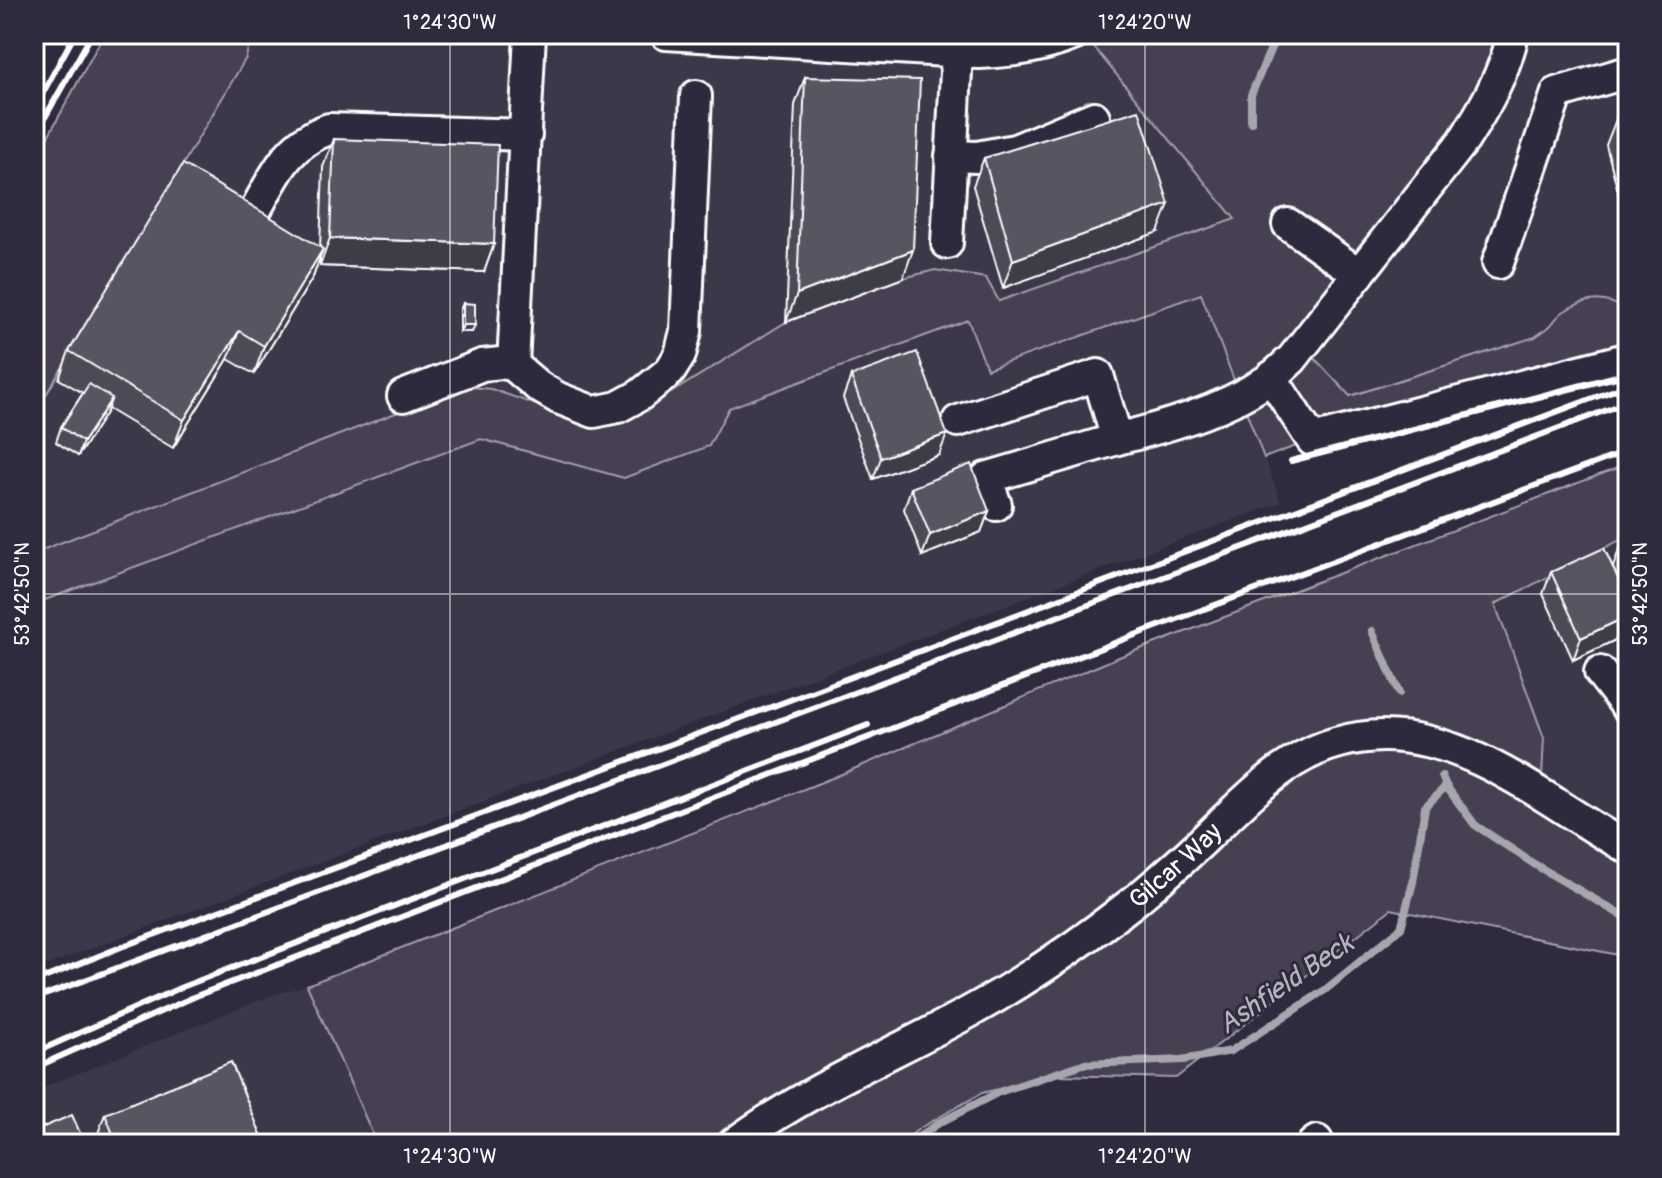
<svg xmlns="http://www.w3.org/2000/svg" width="1662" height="1178" viewBox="0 0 1662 1178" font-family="Pangolin,sans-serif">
<rect width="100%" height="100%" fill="#2f2a3d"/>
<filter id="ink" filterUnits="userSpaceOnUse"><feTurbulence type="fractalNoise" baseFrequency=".0125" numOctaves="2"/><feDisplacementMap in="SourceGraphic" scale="16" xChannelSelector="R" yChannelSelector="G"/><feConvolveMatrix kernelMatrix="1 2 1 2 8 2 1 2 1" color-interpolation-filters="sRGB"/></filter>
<g filter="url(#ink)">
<g fill="#3c3749">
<path d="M 251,34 L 1083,34 L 1236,219 L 999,301 L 786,322 L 627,420 L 588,423 L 491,389 L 455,390 L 34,553 L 34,415 L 246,58 Z"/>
<path d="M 1513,34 L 1628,34 L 1628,311 L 1615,302 L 1562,312 L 1550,326 L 1535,337 L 1351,397 L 1303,346 Z"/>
<path d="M 1202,294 L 1281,502 L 34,970 L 34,604 L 481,439 L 624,478 L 709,446 L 729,408 L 968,319 L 987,369 Z"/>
<path d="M 1628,536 L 1628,848 L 1541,795 L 1495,603 Z"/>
<path d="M 307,985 L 377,1144 L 34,1144 L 34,1094 L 49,1085 L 270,996 Z"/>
</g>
<g fill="#464152" stroke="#a2a0a8" stroke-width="2">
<path d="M 104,34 L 251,34 L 246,58 L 34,415 L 34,162 Z"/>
<path d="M 1083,34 L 1513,34 L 1497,78 L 1303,346 L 1350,396 L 1535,337 C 1540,333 1546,330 1550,326 C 1555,321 1558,315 1563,312 C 1585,297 1607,296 1628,311 L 1628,359 L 1312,440 L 1264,458 L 1201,294 L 987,369 L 968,320 L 729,408 L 709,446 L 624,478 L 481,439 L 34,604 L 34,553 L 455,390 L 471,387 L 491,389 L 588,423 L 627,420 L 786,322 L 903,278 L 935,270 L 986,278 L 999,301 L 1235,219 Z"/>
<path d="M 1628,464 L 1628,536 L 1495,604 L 1544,738 L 1541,795 L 1628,848 L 1628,957 L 1391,909 L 1176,1078 L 1056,1075 L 982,1093 L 920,1128 L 900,1144 L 377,1144 L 307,985 L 837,776 L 1119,657 Z"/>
</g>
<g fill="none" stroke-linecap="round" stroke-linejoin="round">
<g stroke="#a7a6ad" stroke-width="8">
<path d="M 1251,122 L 1251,95 L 1277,34"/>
<path d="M 1372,631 L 1399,693"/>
<path d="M 1442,776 L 1446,786 L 1475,825 L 1534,864 L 1628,919"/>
<path d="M 908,1144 L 939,1123 L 999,1092 L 1083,1064 L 1183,1060 L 1231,1051 L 1325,990 L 1401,928 L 1413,882 L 1425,807 L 1446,786"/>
</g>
<g stroke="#fff" stroke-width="36">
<g id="minor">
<path d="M 666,34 L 979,53 C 1016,51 1041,48 1075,34"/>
<path d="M 951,156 L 977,157 L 1015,150 L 1094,117"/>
<path d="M 256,209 C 276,173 288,143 329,129 L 526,135"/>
<path d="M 1288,224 L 1359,274"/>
<path d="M 947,243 L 957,52"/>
<path d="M 1498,263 L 1557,93 L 1628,72"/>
<path d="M 513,365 L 530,34"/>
<path d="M 1271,377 L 1312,440 L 1626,359"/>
<path d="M 403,396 L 482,365 L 501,363 L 513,365 L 539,387 L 558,398 L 594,412 L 618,407 L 640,395 L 670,371 L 680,355 L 686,331 L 696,96"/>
<path d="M 958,421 L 1098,375 L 1117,439 C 1165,427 1221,411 1263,383 C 1274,377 1283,367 1292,359 L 1464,140 C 1485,107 1505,72 1513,34"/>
<path d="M 996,505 L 986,478 L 1117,439"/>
<path d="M 1600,672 L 1628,708"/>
<path id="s1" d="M 733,1144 C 807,1090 891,1055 971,1011 C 1029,979 1085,940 1137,899 C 1166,875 1195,849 1222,822 C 1271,775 1311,737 1383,736 C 1474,736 1552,806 1628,848"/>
<path d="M 1313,1144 L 1317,1141"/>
</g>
</g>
<use href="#minor" stroke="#2f2a3d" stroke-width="30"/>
<g stroke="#fff" stroke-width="6">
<path d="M 34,109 L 75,34"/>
<path d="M 34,137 L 92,34"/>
<path d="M 1291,461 L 1628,373"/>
<path d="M 34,982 L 121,947 L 771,707 L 1628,385"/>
<path d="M 34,999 L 1257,542 L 1628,402"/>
<path d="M 34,1053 L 182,987 L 868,725"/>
<path d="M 34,1068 L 196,996 L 1148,630 L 1628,451"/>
</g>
</g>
<g fill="#4d4956" stroke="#fff" stroke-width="2">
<path d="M 805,77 L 903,278 L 786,322 L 795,105 Z"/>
<path d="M 1628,114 L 1628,230 L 1606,145 L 1617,117 Z"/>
<path d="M 334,139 L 494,244 L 484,272 L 320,266 L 320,257 L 313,277 L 254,374 L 228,359 L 173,448 L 108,409 L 78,456 L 56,442 L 61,427 L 83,393 L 59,379 L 69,351 L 320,248 L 323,167 Z"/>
<path d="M 984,158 L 1158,232 L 1003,288 L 973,186 Z"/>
<path d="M 463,303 L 475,325 L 472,332 L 460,332 L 460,310 Z"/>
<path d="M 851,376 L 939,455 L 873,479 L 843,398 Z"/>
<path d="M 911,488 L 989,511 L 981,532 L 922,556 L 904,509 Z"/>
<path d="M 1628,546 L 1628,630 L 1626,635 L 1573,660 L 1543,594 L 1551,572 L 1613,567 L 1619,550 Z"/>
<path d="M 105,1114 L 265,1144 L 96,1144 L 95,1142 Z"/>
</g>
<g fill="#3e3c46" stroke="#fff" stroke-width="2">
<path d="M 1169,204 L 1158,232 L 1003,288 L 1013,260 Z"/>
<path d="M 330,238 L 494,244 L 484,272 L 320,266 Z"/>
<path d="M 323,249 L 313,277 L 254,374 L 264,346 Z"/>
<path d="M 913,250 L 903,278 L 786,322 L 797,294 Z"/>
<path d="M 463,325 L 475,325 L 472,332 L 460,332 Z"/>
<path d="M 239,331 L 228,359 L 173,448 L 184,420 Z"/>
<path d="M 112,398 L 106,413 L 78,456 L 83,442 Z"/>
<path d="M 947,434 L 939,455 L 873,479 L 881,458 Z"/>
<path d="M 989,511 L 981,532 L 922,556 L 930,535 Z"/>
<path d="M 1628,616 L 1628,630 L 1626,635 L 1573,660 L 1581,638 Z"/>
</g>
<g fill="#595564" stroke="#fff" stroke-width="2">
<path d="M 805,77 L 920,80 L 913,250 L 797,294 Z"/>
<path d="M 1139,110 L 1169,204 L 1013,260 L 984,158 Z"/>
<path d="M 1628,114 L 1628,162 L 1617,117 Z"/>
<path d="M 334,139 L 498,145 L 494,244 L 330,238 Z"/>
<path d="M 183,164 L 323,249 L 264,346 L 239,331 L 184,420 L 69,351 Z"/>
<path d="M 463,303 L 475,304 L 475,325 L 463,325 Z"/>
<path d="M 917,352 L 947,434 L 881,458 L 851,376 Z"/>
<path d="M 89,384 L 112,398 L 83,442 L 61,427 Z"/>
<path d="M 971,464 L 989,511 L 930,535 L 911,488 Z"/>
<path d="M 1628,546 L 1628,569 L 1619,550 Z"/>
<path d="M 1604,548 L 1628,600 L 1628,616 L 1581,638 L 1551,572 Z"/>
<path d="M 231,1062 L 265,1144 L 117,1144 L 105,1114 Z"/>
<path d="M 72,1115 L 85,1144 L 34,1144 L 34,1131 Z"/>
</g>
</g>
<path fill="none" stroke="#fff" stroke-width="2" stroke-opacity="0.45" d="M 450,34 L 450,1144M 1145,34 L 1145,1144M 34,594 L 1628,594"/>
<g text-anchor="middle" stroke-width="6" stroke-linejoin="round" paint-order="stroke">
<g font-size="26" fill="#fff" stroke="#2f2a3d">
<text dy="9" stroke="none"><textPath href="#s1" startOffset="524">Gilcar Way</textPath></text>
</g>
<g font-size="28" font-style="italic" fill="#b6b4bb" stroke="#2f2a3d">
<text transform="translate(1285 983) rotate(-34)" y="10">Ashfield Beck</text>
</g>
</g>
<rect width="1662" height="1178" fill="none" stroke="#2f2a3d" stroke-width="88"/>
<rect x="44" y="44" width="1574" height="1090" fill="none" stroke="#fff" stroke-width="3"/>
<g font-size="20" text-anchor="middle" fill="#fff">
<text x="450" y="29">1°24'30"W</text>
<text x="1145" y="29">1°24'20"W</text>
<text transform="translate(22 594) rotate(-90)" y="7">53°42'50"N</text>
<text transform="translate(1640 594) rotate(-90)" y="7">53°42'50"N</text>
<text x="450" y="1163">1°24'30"W</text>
<text x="1145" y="1163">1°24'20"W</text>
</g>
</svg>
